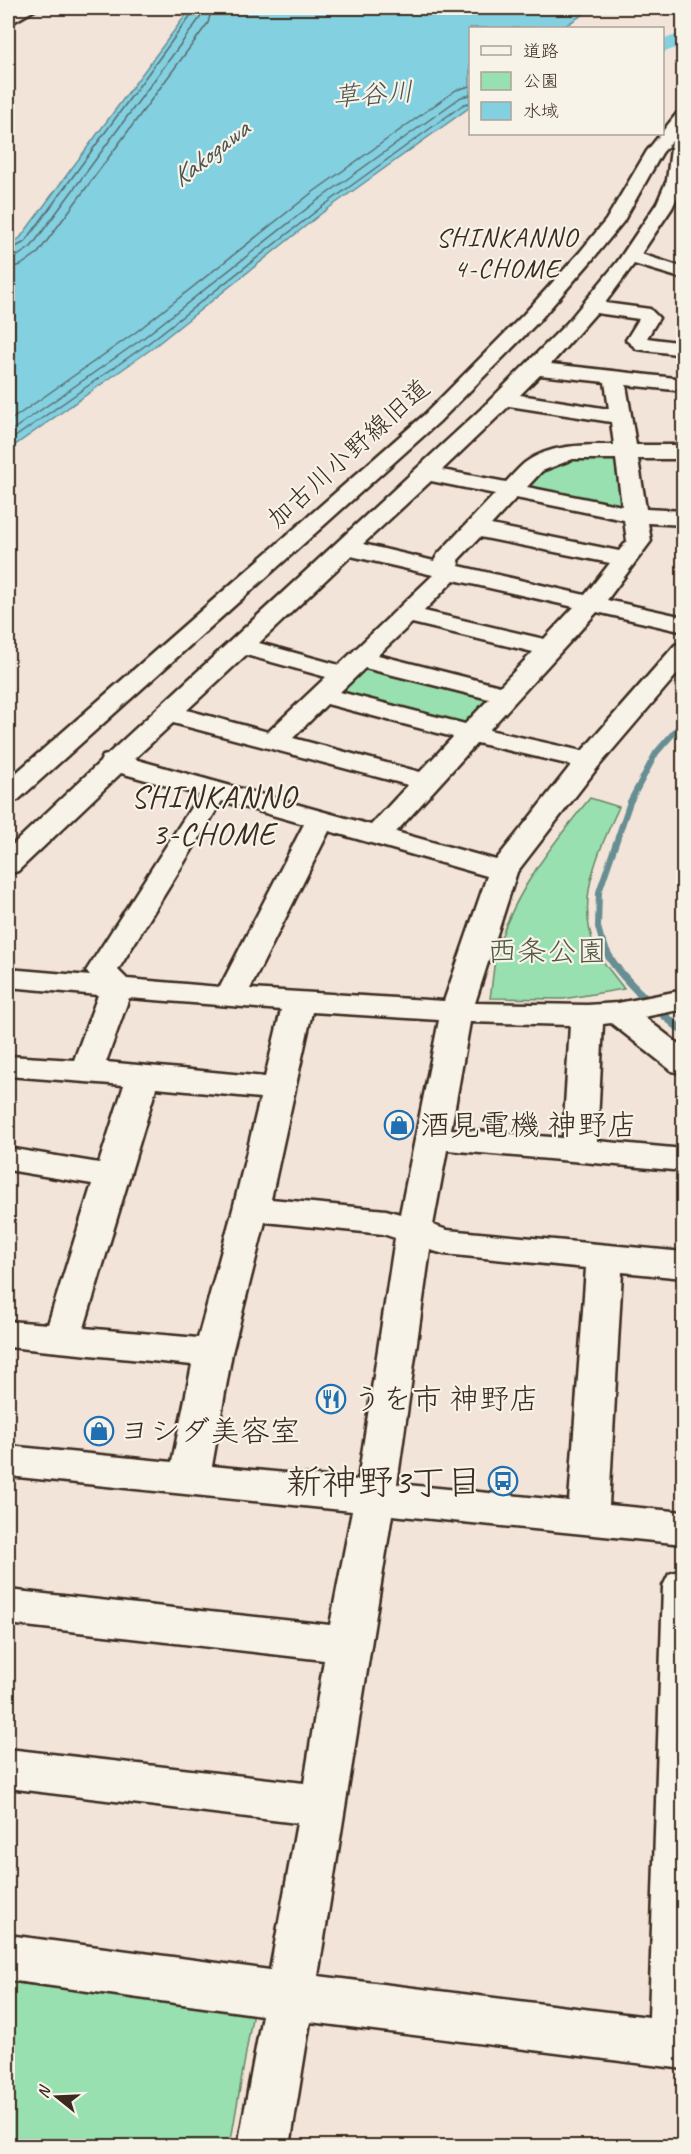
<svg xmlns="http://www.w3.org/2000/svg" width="691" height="2154" viewBox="0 0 691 2154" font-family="Caveat,'Klee One',sans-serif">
<rect width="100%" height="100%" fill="#f3e4d9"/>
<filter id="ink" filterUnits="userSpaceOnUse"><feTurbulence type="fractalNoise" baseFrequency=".0167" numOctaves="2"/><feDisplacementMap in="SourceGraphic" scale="12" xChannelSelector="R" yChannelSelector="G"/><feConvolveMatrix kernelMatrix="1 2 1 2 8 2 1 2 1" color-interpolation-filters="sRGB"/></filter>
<g filter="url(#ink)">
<g fill="#98e0af" stroke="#6a8566" stroke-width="1.5">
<path d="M 556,458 L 620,458 L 626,505 L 614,507 L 528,491 L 521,485 Z"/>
<path d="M 379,665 L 495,694 L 478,723 L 463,725 L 347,695 L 344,687 L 358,670 Z"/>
<path d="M 590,798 L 619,807 C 599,850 575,900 595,947 C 601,962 615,976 624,989 L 563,999 L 490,998 C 493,981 493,963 498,947 C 515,891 554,842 590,798 Z"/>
<path d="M 8,1982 L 253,2012 L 230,2146 L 8,2146 Z"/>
</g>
<path fill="#83d0e1" stroke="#668e93" stroke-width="1.5" d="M 191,8 L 593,8 L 562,28 L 470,28 L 470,107 L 322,213 L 150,350 L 8,450 L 8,246 L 20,238 Z"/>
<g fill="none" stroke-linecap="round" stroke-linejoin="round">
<g stroke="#586c6c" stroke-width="1.5">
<path d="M 8,251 L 25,242 L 196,8"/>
<path d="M 8,259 L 16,257 L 31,247 L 200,18 L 203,8"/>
<path d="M 8,268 L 21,265 L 38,253 L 208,23 L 212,8"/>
<path d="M 8,422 L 136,332 L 309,195 L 456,90 L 470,86"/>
<path d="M 8,433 L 142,339 L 314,203 L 461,97 L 470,95"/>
<path d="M 8,442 L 146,345 L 319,209 L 464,104 L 470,103"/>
</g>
<path stroke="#668e93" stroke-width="6" d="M 603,945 L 598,927 L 599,892 L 630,802 L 656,753 L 684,721"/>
<path stroke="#668e93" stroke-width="8" d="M 603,943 C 611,972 661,1013 684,1032"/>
<path fill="#83d0e1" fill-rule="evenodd" d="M 684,32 L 684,45 L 662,53 L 662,40 Z"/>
<g stroke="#3b2a1e" stroke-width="5">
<g id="minor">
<path d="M 22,8 L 38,8 L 8,25 L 8,15 Z"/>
<path d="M 684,110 L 684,126 L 681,129 L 684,133 L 682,187 L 672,208 L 641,254 L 684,268 L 684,279 L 634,264 L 605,303 L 650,309 L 659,318 L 647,338 L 684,343 L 684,355 L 637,349 L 626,340 L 639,319 L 596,313 L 551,364 L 684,379 L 684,391 L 626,385 L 636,445 L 684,445 L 684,459 L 638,459 L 646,509 L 684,511 L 684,525 L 648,523 L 651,541 L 607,600 L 684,617 L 684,632 L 597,612 L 489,730 L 582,751 L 675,645 L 684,643 L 684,666 L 598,767 L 517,872 L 475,1003 L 587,1005 L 618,1003 L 684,990 L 684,1009 L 644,1017 L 684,1048 L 684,1074 L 672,1071 L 611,1023 L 603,1024 L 597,1141 L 684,1149 L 684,1171 L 447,1150 L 433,1225 L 447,1230 L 684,1252 L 684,1278 L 622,1272 L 609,1505 L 684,1512 L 684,1544 L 392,1515 L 318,1976 L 649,2017 L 663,1586 L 669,1574 L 684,1569 L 684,2069 L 310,2022 L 290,2146 L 238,2146 L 262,2015 L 8,1980 L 8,1935 L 270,1970 L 297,1823 L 8,1788 L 8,1749 L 304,1783 L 324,1660 L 8,1624 L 8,1590 L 330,1625 L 352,1511 L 8,1476 L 8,1446 L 172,1462 L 192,1365 L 8,1347 L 8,1321 L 48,1324 L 92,1184 L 8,1170 L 8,1148 L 99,1163 L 124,1085 L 8,1076 L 8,1056 L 74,1060 L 98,995 L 8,987 L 8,969 L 90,976 L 86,971 L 199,795 L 121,773 L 18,871 L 8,874 L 8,849 L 100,762 L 103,756 L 107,755 L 481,409 L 567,323 L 618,261 L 657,203 L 667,180 L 672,141 L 662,153 L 623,222 L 592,260 L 538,322 L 439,422 L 18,800 L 8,802 L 8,780 L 425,414 L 524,314 L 580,252 L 606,220 L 647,151 L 678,112 ZM 540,375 L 605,382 L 609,409 L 520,395 ZM 509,406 L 611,422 L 614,445 C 585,445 551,444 526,462 C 519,467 512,476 506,482 L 442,470 ZM 573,459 L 616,459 L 622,506 L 527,487 L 542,471 ZM 431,481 L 495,494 L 438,554 L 434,561 L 363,544 ZM 516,498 L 624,520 L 627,541 L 619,551 L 491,525 ZM 480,537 L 610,563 L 585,595 L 459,566 L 458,560 ZM 351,556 L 433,575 L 339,665 L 259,643 ZM 454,580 L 574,607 L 544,639 L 424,611 ZM 412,623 L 533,652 L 500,686 L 378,655 ZM 246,655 L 326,677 L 268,732 L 187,710 ZM 365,668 L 489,699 L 465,724 L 340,692 ZM 327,704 L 453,737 L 420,772 L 293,738 ZM 173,723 L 408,785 L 371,825 L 134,759 ZM 477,743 L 571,765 L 496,860 L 396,832 ZM 222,801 L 304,824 L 220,987 L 127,979 L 118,970 ZM 329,831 L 487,876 L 444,1001 L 250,989 ZM 129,998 L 281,1010 L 265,1077 L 106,1062 ZM 312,1012 L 439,1020 L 400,1214 L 386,1210 L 271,1199 ZM 470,1022 L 570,1025 L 563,1138 L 451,1129 ZM 156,1088 L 260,1098 L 233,1209 L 198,1338 L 84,1328 ZM 265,1222 L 383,1234 L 395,1238 L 358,1480 L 212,1466 L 232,1353 ZM 430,1250 L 444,1254 L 586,1268 L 569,1501 L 397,1484 Z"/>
</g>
</g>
<use href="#minor" fill="#f7f3e8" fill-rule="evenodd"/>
</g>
</g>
<defs>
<g id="shop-ring" transform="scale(1.5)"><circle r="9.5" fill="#f7f3e8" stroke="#1f6fb2" stroke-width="1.5"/><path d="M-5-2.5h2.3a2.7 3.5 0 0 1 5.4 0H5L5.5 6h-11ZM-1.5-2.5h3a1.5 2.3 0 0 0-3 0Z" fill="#1f6fb2"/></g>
<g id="restaurant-ring" transform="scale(1.5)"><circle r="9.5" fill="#f7f3e8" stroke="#1f6fb2" stroke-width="1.5"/><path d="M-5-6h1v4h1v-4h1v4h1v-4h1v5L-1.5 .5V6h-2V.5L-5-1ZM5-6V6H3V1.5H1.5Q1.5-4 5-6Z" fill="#1f6fb2"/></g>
<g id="bus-ring" transform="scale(1.5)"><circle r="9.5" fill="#f7f3e8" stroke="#1f6fb2" stroke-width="1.5"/><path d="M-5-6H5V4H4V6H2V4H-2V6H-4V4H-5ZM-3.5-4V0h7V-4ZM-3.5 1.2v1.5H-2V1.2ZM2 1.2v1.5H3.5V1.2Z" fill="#1f6fb2"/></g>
</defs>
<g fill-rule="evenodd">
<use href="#shop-ring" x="399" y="1125"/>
<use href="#restaurant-ring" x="331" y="1399"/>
<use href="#shop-ring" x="99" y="1431"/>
<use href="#bus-ring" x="503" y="1481"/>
</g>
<g text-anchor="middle" stroke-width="4.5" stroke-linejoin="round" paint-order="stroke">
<g font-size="26" fill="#3b2a1e" stroke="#f7f3e8">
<text transform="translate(348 453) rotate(-42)" y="9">加古川小野線旧道</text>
</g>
<g font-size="27" font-style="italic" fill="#4d544f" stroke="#f7f3e8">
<text transform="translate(373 94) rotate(-4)" y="9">草谷川</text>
<text transform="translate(210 153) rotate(-38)" y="9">Kakogawa</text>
</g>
<g font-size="27" letter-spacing="1.5" fill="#3b2a1e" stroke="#f7f3e8">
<text x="507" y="246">SHINKANNO<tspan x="507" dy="31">4-CHOME</tspan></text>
</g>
<g font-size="30" fill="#525842" stroke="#f7f3e8">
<text x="547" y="961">西条公園</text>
</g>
<g font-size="30" fill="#3b2a1e" stroke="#f7f3e8" text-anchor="start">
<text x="420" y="1135">酒見電機 神野店</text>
<text x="352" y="1409">うを市 神野店</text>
<text x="120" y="1441">ヨシダ美容室</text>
</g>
<g font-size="32" letter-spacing="1.5" fill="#3b2a1e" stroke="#f7f3e8">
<text x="214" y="807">SHINKANNO<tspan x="214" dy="37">3-CHOME</tspan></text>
</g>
<g font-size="36" fill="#3b2a1e" stroke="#f7f3e8" text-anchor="end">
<text x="482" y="1494">新神野3丁目</text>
</g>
</g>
<rect width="691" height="2154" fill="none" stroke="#f7f3e8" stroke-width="30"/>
<rect x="15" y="15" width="661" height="2124" fill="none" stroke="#3b2a1e" stroke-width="2" filter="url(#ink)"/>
<rect x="469" y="27" width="195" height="108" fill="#f7f3e8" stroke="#aca397" stroke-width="1.5"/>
<rect x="481" y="46" width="30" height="9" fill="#f7f3e8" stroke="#aca397" stroke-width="1.5"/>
<text x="523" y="57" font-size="18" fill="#3b2a1e">道路</text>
<rect x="481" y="72" width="30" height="18" fill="#98e0af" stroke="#aca397" stroke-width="1.5"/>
<text x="523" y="87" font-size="18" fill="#3b2a1e">公園</text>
<rect x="481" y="102" width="30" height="18" fill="#83d0e1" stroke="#aca397" stroke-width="1.5"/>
<text x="523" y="117" font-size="18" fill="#3b2a1e">水域</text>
<g transform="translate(57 2097) rotate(288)" stroke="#f7f3e8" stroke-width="4.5" paint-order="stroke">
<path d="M0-4.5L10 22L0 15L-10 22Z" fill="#3b2a1e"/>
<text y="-9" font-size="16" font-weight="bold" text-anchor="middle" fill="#3b2a1e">N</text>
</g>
</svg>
